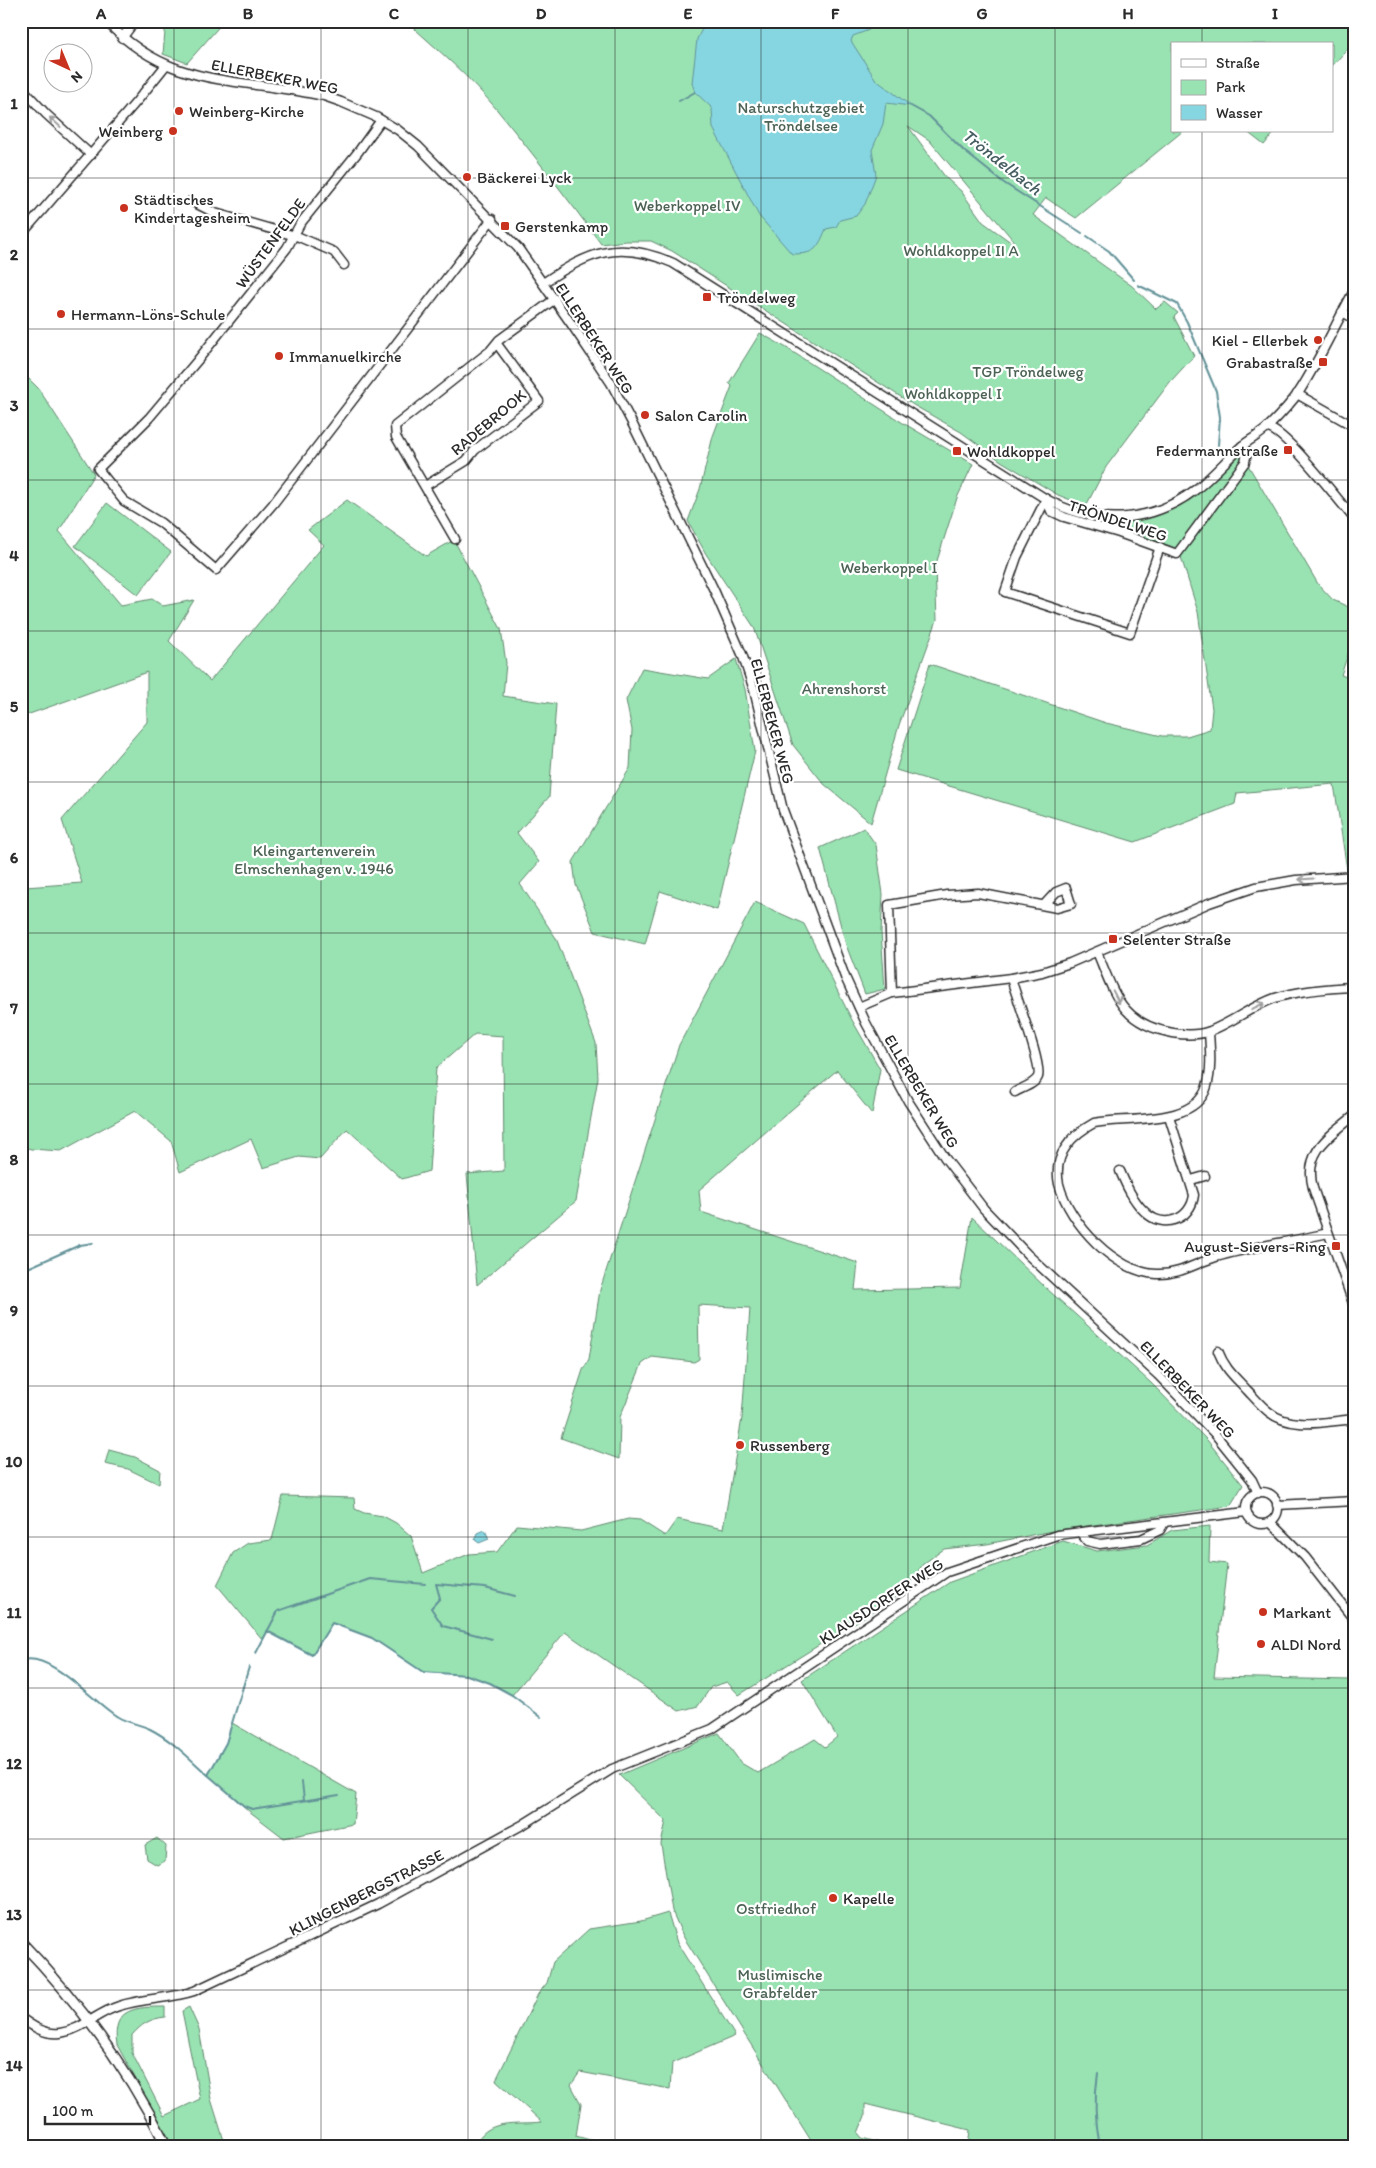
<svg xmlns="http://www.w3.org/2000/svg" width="1376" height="2168" viewBox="0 0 1376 2168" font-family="Itim,sans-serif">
<rect width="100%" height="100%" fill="#fff"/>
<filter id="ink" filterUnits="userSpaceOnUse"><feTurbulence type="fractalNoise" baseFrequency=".02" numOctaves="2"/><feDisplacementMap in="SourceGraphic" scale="10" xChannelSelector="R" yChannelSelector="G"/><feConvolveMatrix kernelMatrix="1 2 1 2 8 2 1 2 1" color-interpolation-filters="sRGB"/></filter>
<g filter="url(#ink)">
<g fill="#99e3b2" stroke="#62876e" fill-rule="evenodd">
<path d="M 166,21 L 224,21 L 187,63 L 163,54 Z"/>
<path d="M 406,21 L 1355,21 L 1355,41 L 1332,66 L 1332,44 L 1172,44 L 1172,131 L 1183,131 L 1076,218 L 1046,198 L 1033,215 L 1132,286 L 1156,309 L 1165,302 L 1178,313 L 1174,317 L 1194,356 L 1170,382 L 1106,467 L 1086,506 L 1058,495 L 1001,461 L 961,432 L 915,406 L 672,251 L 651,241 L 626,241 L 601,244 C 568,199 534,155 498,111 C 472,79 437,49 406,21 ZM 908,126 L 929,140 L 1013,240 L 1012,243 L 983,222 L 961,191 L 946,178 Z"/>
<path d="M 1246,131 L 1276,131 L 1264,145 Z"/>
<path d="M 760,333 L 785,347 L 903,423 L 973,464 L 957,498 L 935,567 L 937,620 L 899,725 L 871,823 L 824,784 L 793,745 L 754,627 L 706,554 L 688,521 L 700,489 L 713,436 L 732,386 L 729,383 Z"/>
<path d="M 21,371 L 38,388 L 94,474 L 59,531 L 121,605 L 152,599 L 163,606 L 194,600 L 169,641 L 210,681 L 324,545 L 308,530 L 347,500 L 426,556 L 454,540 L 501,629 L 506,663 L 503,696 L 556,704 L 549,797 L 517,833 L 539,862 L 520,884 L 556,938 L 596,1043 L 598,1078 L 576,1201 L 477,1285 L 467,1174 L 504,1171 L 503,1036 L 475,1034 L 436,1068 L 429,1171 L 402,1179 L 347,1129 L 320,1159 L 299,1157 L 263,1168 L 251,1139 L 180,1172 L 171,1141 L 135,1111 L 61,1151 L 31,1149 L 21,1146 L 21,893 L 25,887 L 82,883 L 62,820 L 147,722 L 147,672 L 21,717 Z"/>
<path d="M 1241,453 L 1318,584 L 1333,600 L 1355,610 L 1355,633 L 1341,675 L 1355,680 L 1355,870 L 1347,870 L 1334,784 L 1237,793 L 1235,804 L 1135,842 L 896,770 L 930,664 L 1106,723 L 1162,736 L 1187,736 L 1210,729 L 1212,709 L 1198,612 L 1181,557 L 1170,546 L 1120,529 L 1120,522 C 1129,521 1139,521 1147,519 C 1186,509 1213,479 1241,453 Z"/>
<path d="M 107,503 L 171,552 L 138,595 L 75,546 Z"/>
<path d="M 736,659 L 745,689 L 755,751 L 717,910 L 660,891 L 645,944 L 595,932 L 576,885 L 573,862 L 630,768 L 632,730 L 626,700 L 642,668 L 708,679 Z"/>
<path d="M 864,828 L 876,845 L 883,894 L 881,932 L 885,989 L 865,994 L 846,945 L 820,848 Z"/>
<path d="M 755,902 L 804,924 L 852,1020 L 880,1069 L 872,1114 L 837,1070 L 699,1190 L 701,1212 L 858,1263 L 855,1290 L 960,1288 L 972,1217 L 1045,1287 L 1151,1383 L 1207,1440 L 1243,1485 L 1230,1506 L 1057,1530 L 987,1544 L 944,1549 L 923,1564 L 904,1592 L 739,1695 L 727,1682 L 711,1687 L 698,1706 L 679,1711 L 565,1632 L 512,1695 L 490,1683 L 467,1675 L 423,1672 L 372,1638 L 332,1623 L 312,1655 L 268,1631 L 263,1640 L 217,1585 L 233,1553 L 248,1543 L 272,1540 L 283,1496 L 354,1498 L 355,1509 L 364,1513 L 383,1516 L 396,1523 L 411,1536 L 423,1573 L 469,1554 L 497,1552 L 517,1525 L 581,1531 L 628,1519 L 640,1520 L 665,1536 L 677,1519 L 723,1529 L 742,1418 L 750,1308 L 698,1305 L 699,1359 L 694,1362 L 652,1357 L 642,1364 L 620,1417 L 619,1459 L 561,1438 L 583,1370 L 589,1359 L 600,1290 L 679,1045 Z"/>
<path d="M 109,1450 L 135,1457 L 160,1470 L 159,1484 L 128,1469 L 105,1464 Z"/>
<path d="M 1210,1526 L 1209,1562 L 1227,1564 L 1214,1677 L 1350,1680 L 1349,1698 L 1355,1698 L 1355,2147 L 968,2147 L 970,2130 L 865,2104 L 865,2116 L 858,2133 L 862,2138 L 896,2147 L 815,2147 L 683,1936 L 672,1911 L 661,1844 L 666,1821 L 619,1775 L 719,1733 L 741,1763 L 758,1773 L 815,1739 L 825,1747 L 837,1737 L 802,1680 L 950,1582 L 1063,1541 L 1097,1551 L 1147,1545 L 1172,1530 Z"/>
<path d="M 232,1723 L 356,1794 L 353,1824 L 284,1838 L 249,1811 L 208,1775 L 226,1743 Z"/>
<path d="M 157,1838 L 166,1846 L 165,1861 L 157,1865 L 147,1859 L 145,1845 Z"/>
<path d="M 668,1913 L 677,1943 L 735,2036 L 672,2063 L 670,2089 L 580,2072 L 571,2085 L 581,2104 L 576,2136 L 615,2147 L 474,2147 C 486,2117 516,2125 542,2122 L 496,2080 L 538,1994 L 547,1983 L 553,1962 L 589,1929 L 641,1921 Z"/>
<path d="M 165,2007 L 165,2017 C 149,2019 142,2024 132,2035 L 132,2053 L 164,2116 L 200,2099 L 182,2011 L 189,2007 L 199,2029 L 211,2099 L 226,2147 L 173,2147 L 117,2045 C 111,2007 137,2007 165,2007 Z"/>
</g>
<g fill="#86d6e1" stroke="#629298">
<path d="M 706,21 L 843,21 L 844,24 L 850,26 C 856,22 862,19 869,23 L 869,30 L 853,36 L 851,41 L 876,80 L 911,106 L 886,103 L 883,124 L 872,150 L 876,175 L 865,204 L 856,216 L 840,220 L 836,227 L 826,229 C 817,250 815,254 792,254 L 759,216 L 713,128 L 712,108 L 695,92 L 692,83 L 697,39 Z"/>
<path d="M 485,1530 L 489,1539 L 479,1543 L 475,1540 L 478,1533 Z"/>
</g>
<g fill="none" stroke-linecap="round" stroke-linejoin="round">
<g stroke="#629298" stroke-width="2">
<path d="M 679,101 L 695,92"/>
<path d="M 911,106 L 929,116 L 964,151 L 1004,183 L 1082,233"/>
<path d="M 1087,236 L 1109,251 L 1134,280"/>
<path d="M 1138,285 L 1177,304 L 1187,322 L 1216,391 L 1220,417 L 1218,445"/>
<path d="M 21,1271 L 80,1245 L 93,1243"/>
<path d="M 267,1631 L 312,1655 L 332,1623 L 372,1638 L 423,1672 L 467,1675 L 490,1683 L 512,1695 L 541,1717"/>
<path d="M 492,1639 L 443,1626 L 431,1608 L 440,1598 L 436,1584 L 485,1588 L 515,1596"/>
<path d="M 256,1653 L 278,1611 L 370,1579 L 425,1584"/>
<path d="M 21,1661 C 49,1649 95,1704 118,1717 C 128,1723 140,1724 150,1729 C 172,1740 190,1759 208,1775 L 226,1743 L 249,1667"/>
<path d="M 208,1775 L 244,1806 L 252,1809 L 339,1795"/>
<path d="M 302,1782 L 304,1800"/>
<path d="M 1098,2073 C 1094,2098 1095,2122 1100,2147"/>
</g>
<g stroke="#2b2b2b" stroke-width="11">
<g id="minor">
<path d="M 106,21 C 171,90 240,77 324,96 L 341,102 L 376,117 L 398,130 L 418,146 L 518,248 L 572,325 L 611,383 L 632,423 L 714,590 L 742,654 L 754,690 L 783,810 L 845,977 L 866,1023 L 908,1101 L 945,1158 L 984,1209 L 1028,1255 L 1158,1375 L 1215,1434 L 1252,1480 L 1258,1493"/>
<path d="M 122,38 L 135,21"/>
<path d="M 21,87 L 46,114 L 91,155"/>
<path d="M 381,120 L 358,152 L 300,224 L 287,248 L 197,361 L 149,418 L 98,469 L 124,501 L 161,523 L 216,570 L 273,504 L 492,219"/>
<path d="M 191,201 L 215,213 L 299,237 L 334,252 L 344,265"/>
<path d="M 21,235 L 137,101 L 166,65"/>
<path d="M 543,283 C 590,252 618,239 673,263 L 1046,499 C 1095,526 1150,524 1195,490 C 1212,477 1226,460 1242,446 C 1250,439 1262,434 1269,426 C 1279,416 1291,403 1299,392 C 1320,359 1336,323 1355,289"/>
<path d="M 1342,312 L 1355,319"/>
<path d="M 1297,394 L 1355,427"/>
<path d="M 1268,428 C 1286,431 1340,502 1355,520"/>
<path d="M 425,486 L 466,461 L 475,450 L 539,401 L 497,344"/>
<path d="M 1046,499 L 1017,557 L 1005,592 L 1130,633 L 1160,547"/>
<path d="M 1046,499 L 1051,511 L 1064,517 L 1119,533 L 1177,554 L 1245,462 L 1247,452 L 1242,446"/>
<path d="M 455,539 L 396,437 L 395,426 L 490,351 L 499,340 L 555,299"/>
<path d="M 1097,952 C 1115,995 1121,1024 1173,1033 C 1184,1035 1199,1035 1210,1031 C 1233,1022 1252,1006 1275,998 C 1301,990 1328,988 1355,987"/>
<path d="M 1011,978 C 1015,994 1043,1066 1038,1077 C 1035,1084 1022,1088 1015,1092"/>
<path d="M 892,993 L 889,905 L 947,895 L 978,893 L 1057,908 L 1071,904 L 1066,888 L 1056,892 L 1044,905"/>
<path d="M 859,1007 L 892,993 L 1011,978 L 1042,972 L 1070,963 L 1209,903 L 1256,887 L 1296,880 L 1355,876"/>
<path d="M 1209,1032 C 1210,1049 1212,1069 1207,1086 C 1196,1126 1127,1117 1094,1123 C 1070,1136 1053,1156 1059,1184 C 1069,1223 1116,1273 1157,1274 C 1179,1275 1196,1263 1216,1257 C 1252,1246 1291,1242 1328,1233"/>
<path d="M 1355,1115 C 1330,1136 1303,1151 1313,1188 L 1355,1309"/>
<path d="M 1120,1171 C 1126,1185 1133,1201 1145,1212 C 1163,1230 1191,1220 1194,1195 L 1169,1116"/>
<path d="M 1191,1180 L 1205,1176"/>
<path d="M 1218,1351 C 1225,1369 1234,1376 1247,1390 C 1254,1397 1261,1406 1269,1412 C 1292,1431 1328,1421 1355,1419"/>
<circle cx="1262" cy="1508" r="16"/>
<path d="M 1277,1505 L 1355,1501"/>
<path d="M 1270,1522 L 1305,1557 L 1355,1621"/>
<path d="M 1081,1533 L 1087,1541 L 1100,1544 L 1141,1539 L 1160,1530 L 1164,1523"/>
<path d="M 21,2018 C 32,2026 45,2035 60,2033 C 82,2030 98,2012 119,2006 C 144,1998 170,1999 194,1991 L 378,1904 L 524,1824 L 612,1769 L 712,1729 L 947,1572 L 1057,1535 L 1246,1512"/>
</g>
</g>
<g stroke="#2b2b2b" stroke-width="12">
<path id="major" d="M 21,1942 C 79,2002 130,2072 167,2147"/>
</g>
<use href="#minor" stroke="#fff" stroke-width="8"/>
<use href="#major" stroke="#fff" stroke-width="9"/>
</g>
<defs><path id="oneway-shaft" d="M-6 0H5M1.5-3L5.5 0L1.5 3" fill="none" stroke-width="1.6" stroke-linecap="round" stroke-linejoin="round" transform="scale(1.25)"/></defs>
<g stroke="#a0a0a0">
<use href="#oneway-shaft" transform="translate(55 122) rotate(-138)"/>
<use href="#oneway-shaft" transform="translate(1306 879) rotate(176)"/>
<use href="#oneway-shaft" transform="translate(1116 997) rotate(63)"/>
<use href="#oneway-shaft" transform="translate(1258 1006) rotate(-26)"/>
</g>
</g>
<path fill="none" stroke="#2b2b2b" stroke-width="1" stroke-opacity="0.55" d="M 174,21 L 174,2147M 321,21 L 321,2147M 468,21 L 468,2147M 615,21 L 615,2147M 761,21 L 761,2147M 908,21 L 908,2147M 1055,21 L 1055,2147M 1202,21 L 1202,44M 1202,131 L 1202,2147M 21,178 L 1355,178M 21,329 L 1355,329M 21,480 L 1355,480M 21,631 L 1355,631M 21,782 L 1355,782M 21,933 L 1355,933M 21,1084 L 1355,1084M 21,1235 L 1355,1235M 21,1386 L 1355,1386M 21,1537 L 1355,1537M 21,1688 L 1355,1688M 21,1839 L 1355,1839M 21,1990 L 1355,1990"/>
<g fill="#c8321e" stroke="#fff" stroke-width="2">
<circle cx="179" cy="111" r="5"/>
<circle cx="173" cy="131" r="5"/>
<circle cx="467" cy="177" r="5"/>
<circle cx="124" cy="208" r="5"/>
<rect x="500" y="221" width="10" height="10" rx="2.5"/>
<rect x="702" y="292" width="10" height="10" rx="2.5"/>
<circle cx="61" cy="314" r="5"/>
<circle cx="1318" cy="340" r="5"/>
<circle cx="279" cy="356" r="5"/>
<rect x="1318" y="357" width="10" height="10" rx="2.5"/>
<circle cx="645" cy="415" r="5"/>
<rect x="1283" y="445" width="10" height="10" rx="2.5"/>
<rect x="952" y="446" width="10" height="10" rx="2.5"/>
<rect x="1108" y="934" width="10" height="10" rx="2.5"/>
<rect x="1331" y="1241" width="10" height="10" rx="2.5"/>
<circle cx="740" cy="1445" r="5"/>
<circle cx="1263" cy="1612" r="5"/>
<circle cx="1261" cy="1644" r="5"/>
<circle cx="833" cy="1898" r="5"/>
</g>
<g text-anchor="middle" stroke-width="4.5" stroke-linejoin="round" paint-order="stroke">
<g font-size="16" fill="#2b2b2b" stroke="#fff">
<text transform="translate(275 76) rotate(11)" y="6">ELLERBEKER WEG</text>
<text transform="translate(270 243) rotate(-54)" y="6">WÜSTENFELDE</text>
<text transform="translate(595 338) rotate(57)" y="6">ELLERBEKER WEG</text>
<text transform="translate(488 422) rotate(-40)" y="6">RADEBROOK</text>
<text transform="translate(1118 520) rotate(18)" y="6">TRÖNDELWEG</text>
<text transform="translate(773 721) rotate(75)" y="6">ELLERBEKER WEG</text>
<text transform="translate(922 1091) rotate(59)" y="6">ELLERBEKER WEG</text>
<text transform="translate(1188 1389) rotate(46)" y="6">ELLERBEKER WEG</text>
<text transform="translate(881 1601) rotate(-33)" y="6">KLAUSDORFER WEG</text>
<text transform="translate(366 1892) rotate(-27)" y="6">KLINGENBERGSTRASSE</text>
</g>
<g font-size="16" fill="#4c6254" stroke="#fff">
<text x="801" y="113">Naturschutzgebiet<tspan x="801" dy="18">Tröndelsee</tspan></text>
<text x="687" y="211">Weberkoppel IV</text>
<text x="961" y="256">Wohldkoppel II A</text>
<text x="1028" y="377">TGP Tröndelweg</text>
<text x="953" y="399">Wohldkoppel I</text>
<text x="889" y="573">Weberkoppel I</text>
<text x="844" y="694">Ahrenshorst</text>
<text x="314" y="856">Kleingartenverein<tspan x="314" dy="18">Elmschenhagen v. 1946</tspan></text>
<text x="776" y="1914">Ostfriedhof</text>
<text x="780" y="1980">Muslimische<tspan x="780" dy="18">Grabfelder</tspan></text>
</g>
<g font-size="16" fill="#2b2b2b" stroke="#fff" text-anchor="start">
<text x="189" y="117">Weinberg-Kirche</text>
<text x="163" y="137" text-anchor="end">Weinberg</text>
<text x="477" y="183">Bäckerei Lyck</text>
<text x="134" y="205">Städtisches<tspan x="134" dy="18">Kindertagesheim</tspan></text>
<text x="515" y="232">Gerstenkamp</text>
<text x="717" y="303">Tröndelweg</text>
<text x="71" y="320">Hermann-Löns-Schule</text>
<text x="1308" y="346" text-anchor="end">Kiel - Ellerbek</text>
<text x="289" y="362">Immanuelkirche</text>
<text x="1313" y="368" text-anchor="end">Grabastraße</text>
<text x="655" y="421">Salon Carolin</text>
<text x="1278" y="456" text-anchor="end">Federmannstraße</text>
<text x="967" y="457">Wohldkoppel</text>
<text x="1123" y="945">Selenter Straße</text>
<text x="1326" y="1252" text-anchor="end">August-Sievers-Ring</text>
<text x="750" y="1451">Russenberg</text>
<text x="1273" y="1618">Markant</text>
<text x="1271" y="1650">ALDI Nord</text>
<text x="843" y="1904">Kapelle</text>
</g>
<g font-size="18" font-style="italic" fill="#465e62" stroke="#fff">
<text transform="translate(1002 162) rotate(38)" y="6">Tröndelbach</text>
</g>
</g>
<rect width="1376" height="2168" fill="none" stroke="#fff" stroke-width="55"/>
<rect x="1171" y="42" width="162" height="90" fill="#ffffff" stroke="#aaaaaa"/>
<rect x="1181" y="59" width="25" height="8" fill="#ffffff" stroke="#aaaaaa"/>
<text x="1216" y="68" font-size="15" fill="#2b2b2b">Straße</text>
<rect x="1181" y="80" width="25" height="15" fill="#99e3b2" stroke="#aaaaaa"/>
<text x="1216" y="92" font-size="15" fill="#2b2b2b">Park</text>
<rect x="1181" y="105" width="25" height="15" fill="#86d6e1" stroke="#aaaaaa"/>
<text x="1216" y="118" font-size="15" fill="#2b2b2b">Wasser</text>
<g transform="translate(68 68) rotate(136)"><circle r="24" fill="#ffffff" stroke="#aaaaaa"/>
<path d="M0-4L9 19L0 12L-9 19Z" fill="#c8321e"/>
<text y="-8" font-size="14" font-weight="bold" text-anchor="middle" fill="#2b2b2b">N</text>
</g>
<path d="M45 2116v8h105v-8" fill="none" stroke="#2b2b2b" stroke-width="2.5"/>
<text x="52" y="2116" font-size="15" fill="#2b2b2b" stroke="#ffffff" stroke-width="4" paint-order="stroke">100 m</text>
<rect x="28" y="28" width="1320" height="2112" fill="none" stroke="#2b2b2b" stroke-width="2"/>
<g font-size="16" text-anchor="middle" font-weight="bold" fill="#2b2b2b">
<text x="101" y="19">A</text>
<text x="248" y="19">B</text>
<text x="394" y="19">C</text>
<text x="541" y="19">D</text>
<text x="688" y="19">E</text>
<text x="835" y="19">F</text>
<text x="982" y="19">G</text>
<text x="1128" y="19">H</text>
<text x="1275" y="19">I</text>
<text x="14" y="109">1</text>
<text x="14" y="260">2</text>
<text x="14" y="411">3</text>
<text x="14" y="561">4</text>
<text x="14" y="712">5</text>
<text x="14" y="863">6</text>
<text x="14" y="1014">7</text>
<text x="14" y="1165">8</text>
<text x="14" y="1316">9</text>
<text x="14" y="1467">10</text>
<text x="14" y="1618">11</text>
<text x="14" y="1769">12</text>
<text x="14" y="1920">13</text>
<text x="14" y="2071">14</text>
</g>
</svg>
